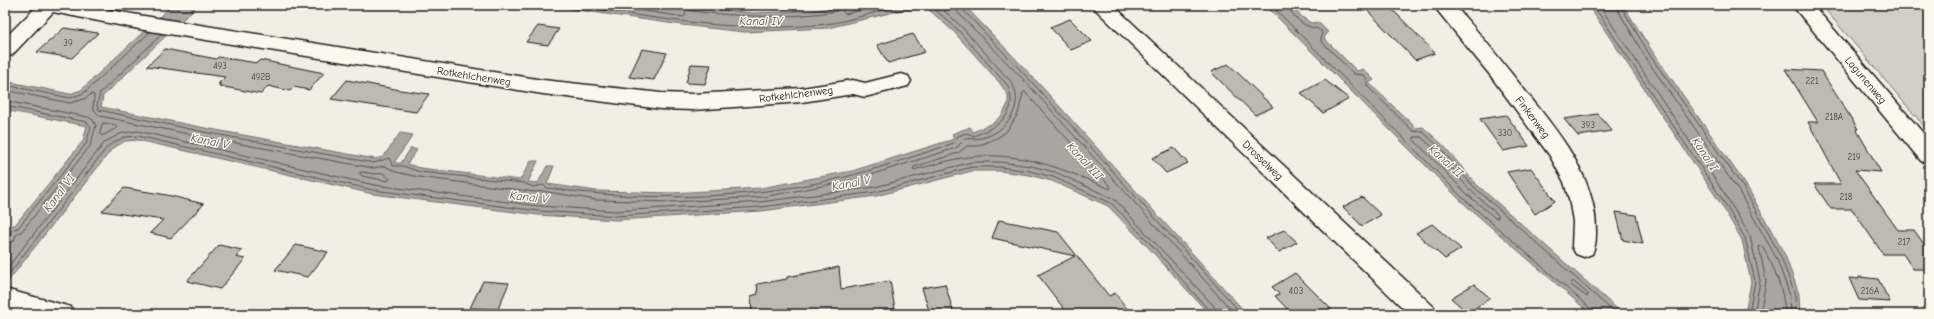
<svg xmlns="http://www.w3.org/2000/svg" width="1934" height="319" viewBox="0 0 1934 319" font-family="'Comic Neue',sans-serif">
<rect width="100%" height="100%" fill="#f2eee4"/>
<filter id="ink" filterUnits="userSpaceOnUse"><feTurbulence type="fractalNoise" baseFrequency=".025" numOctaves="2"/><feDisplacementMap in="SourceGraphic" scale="8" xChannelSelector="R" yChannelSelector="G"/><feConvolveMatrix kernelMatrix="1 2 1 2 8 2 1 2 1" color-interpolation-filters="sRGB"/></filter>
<g filter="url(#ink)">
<path fill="#d2cfc6" stroke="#777671" d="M 1821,5 L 1929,5 L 1929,132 L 1824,8 Z"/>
<g fill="#a9a6a0" stroke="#716f6b">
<path d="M 172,5 L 198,5 L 103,96 L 101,107 L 210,129 L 375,159 L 383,157 L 400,133 L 413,135 L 394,163 L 401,163 L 411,148 L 417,150 L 407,164 L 420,168 L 520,180 L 531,161 L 538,161 L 528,182 L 538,183 L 547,166 L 554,166 L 547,184 L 597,191 L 672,193 L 761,188 L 852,171 L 954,139 L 952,134 L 970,127 L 973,132 L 993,123 L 1002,115 L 1008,104 L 1008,95 L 999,82 L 954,32 L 927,8 L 902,10 L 828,28 L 744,32 L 682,25 L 543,5 L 679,5 L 752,13 L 810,11 L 847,5 L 964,5 L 1031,75 L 1247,314 L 1209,314 L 1147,246 L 1108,206 L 1052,181 L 1029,175 L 1000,171 L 972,171 L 876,196 L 761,211 L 617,220 L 538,215 L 373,194 L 138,140 L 125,141 L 112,149 L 5,285 L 5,237 L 8,234 L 5,233 L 5,225 L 15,225 L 83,141 L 87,126 L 5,110 L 5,81 L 70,94 L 81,90 Z"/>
<path d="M 1265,5 L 1291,5 L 1302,17 L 1311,23 L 1318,22 L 1328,32 L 1324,38 L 1357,71 L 1363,69 L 1374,80 L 1369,83 L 1416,128 L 1423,127 L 1444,146 L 1475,183 L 1623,314 L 1591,314 L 1461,201 Z"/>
<path d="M 1588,5 L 1623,5 L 1654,54 L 1746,185 L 1785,255 L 1799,294 L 1800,314 L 1745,314 L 1751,282 L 1742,240 L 1719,201 Z"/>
</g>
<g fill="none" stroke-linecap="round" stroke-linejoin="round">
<g stroke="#545351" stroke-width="1">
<path d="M 571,5 C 655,18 740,34 826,24 C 854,21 881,8 909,5"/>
<path d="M 605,5 L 684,17 L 686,14 L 682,5"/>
<path d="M 687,5 L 688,9 L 691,11 C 740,17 788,19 837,11 L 840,5"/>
<path d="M 845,5 L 843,12 L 845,14 L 883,5"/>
<path d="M 956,5 L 958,13 L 1025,81 L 1235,314"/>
<path d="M 961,5 L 962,9 L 1028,78 L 1242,314"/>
<path d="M 1271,5 L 1463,198 L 1591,309 L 1593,314"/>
<path d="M 1288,5 C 1291,14 1299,23 1308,26 C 1314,29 1317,27 1322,32 L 1321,41 L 1354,74 L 1363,75 L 1367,79 L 1367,86 L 1413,131 L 1423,132 L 1441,149 L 1473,186 L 1616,314"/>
<path d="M 1593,5 L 1722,199 L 1745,238 L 1755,281 L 1749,314"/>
<path d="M 1599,5 L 1726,196 L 1750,236 L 1760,281 L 1754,314"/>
<path d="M 1615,5 L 1647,60 L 1738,190 L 1777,259 L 1790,296 L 1791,314"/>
<path d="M 1620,5 L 1651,57 L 1743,187 L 1781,257 L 1795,295 L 1796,314"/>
<path d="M 162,34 L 100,93 L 97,106 L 99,110 L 209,133 L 374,163 L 389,158 L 393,166 L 403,166 L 420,172 L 524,183 L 533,187 L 543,185 L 547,188 C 647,202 755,200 853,175 C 887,166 921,154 954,143 L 958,136 L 967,133 L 974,136 C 998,126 1019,115 1008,86 L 957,29 L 930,5"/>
<path d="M 5,85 L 70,98 L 84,93 L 150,32"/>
<path d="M 5,90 L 70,103 L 84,99 L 92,94 L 94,95 L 93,109 L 100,116 L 208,138 L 373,168 L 385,166 L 396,172 L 419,177 L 536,192 L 542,191 L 596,200 L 671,202 L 763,197 L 854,180 L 956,148 L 966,138 C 996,144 1028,112 1012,83 L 961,26 L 938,5"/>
<path d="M 1025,92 L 1111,187 L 1110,189 C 1063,169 1022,151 969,157 C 951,159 931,166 913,170 L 914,167 L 958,153 L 967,146 L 978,146 L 997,138 L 1006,132 L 1018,114 L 1023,93 Z"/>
<path d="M 5,101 L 88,117 L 93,120 L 96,126 L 90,146 L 22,231 L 16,235 L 14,241 L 5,244"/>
<path d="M 5,106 L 87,122 L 91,127 L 86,144 L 18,228 L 11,230 L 10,238 L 5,239"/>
<path d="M 103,123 L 116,125 L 117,128 L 102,136 L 100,134 Z"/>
<path d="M 1415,137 L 1421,137 L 1438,152 L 1469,189 L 1498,215 L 1498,218 L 1495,218 L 1467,194 L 1414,140 Z"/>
<path d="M 363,172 L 374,174 L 383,173 L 390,179 L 388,181 L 362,176 L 360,173 Z"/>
<path d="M 5,271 L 105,142 L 122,133 L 138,131 L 374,185 L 539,206 L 616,211 L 760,202 L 875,187 L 972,162 L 1000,162 L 1031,166 L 1055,172 L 1114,199 L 1214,306 L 1217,314"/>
<path d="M 5,279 L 108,146 L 124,137 L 138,136 L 373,190 L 539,211 L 616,216 L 761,207 L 876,192 L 972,167 L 1000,167 L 1030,171 L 1053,177 L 1111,203 L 1150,243 L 1212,314"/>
<path d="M 1571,282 L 1574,282 L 1588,294 L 1587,297 L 1571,285 Z"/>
<path d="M 1760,314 L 1766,281 L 1759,247 L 1761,245 C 1774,266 1784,289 1785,314"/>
</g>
</g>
<g fill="#bdbab1" stroke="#1c1c1c">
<path d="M 1362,5 L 1388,5 L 1435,53 L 1415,60 Z"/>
<path d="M 1070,19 L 1092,41 L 1071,50 L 1050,27 Z"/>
<path d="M 538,26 L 559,29 L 548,45 L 526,42 Z"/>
<path d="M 64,28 L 98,33 L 72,58 L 37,52 Z"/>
<path d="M 913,34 L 925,52 L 888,63 L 877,45 Z"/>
<path d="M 165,49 L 216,59 L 218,57 L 257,63 L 260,60 L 324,73 L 309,90 L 294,87 L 290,91 L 268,86 L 261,94 L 219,86 L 221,84 L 218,84 L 225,77 L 147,66 Z"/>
<path d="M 642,49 L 667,53 L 654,80 L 629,77 Z"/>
<path d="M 691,64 L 711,65 L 705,84 L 686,83 Z"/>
<path d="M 1228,64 L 1237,72 L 1273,107 L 1255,115 L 1211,72 Z"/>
<path d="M 1785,69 L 1821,71 L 1858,129 L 1856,129 L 1881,172 L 1855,170 L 1898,230 L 1914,230 L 1929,251 L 1929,269 L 1913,269 L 1903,254 L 1883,254 L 1852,209 L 1831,209 L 1814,184 L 1841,184 L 1808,122 L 1818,122 Z"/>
<path d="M 347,80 L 400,90 L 429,94 L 416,112 L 331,99 Z"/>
<path d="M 1325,80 L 1349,99 L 1323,113 L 1301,93 Z"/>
<path d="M 1598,114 L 1612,131 L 1578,136 L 1564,119 Z"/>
<path d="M 1506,115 L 1529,146 L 1503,151 L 1480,119 Z"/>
<path d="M 1174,148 L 1188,163 L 1166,173 L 1152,158 Z"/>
<path d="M 1531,168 L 1555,201 L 1535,214 L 1507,172 Z"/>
<path d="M 124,188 L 167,195 L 204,204 L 171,238 L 150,233 L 163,220 L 102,211 Z"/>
<path d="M 1362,197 L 1381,215 L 1362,226 L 1343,207 Z"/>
<path d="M 1616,212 L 1636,215 L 1643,244 L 1623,240 Z"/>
<path d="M 999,220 L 1058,232 L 1109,296 L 1115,293 L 1131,314 L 1068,314 L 1038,275 L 1075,256 L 992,238 Z"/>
<path d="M 1432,224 L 1461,249 L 1445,259 L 1416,233 Z"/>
<path d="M 1284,230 L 1297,242 L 1279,252 L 1266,238 Z"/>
<path d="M 219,245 L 242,250 L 236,257 L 245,259 L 220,289 L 187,281 Z"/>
<path d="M 296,245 L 328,252 L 308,277 L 275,270 Z"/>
<path d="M 839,267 L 841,289 L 890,281 L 895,309 L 860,314 L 752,314 L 751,296 L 758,294 L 757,284 L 787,279 L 787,277 Z"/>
<path d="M 1295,273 L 1336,314 L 1292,314 L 1275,296 L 1279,294 L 1272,287 Z"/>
<path d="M 1859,277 L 1878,279 L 1890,302 L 1859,300 L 1849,278 L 1859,279 Z"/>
<path d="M 483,281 L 509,283 L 498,309 L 470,308 Z"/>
<path d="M 945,284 L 954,314 L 930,314 L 922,288 Z"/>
<path d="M 1474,284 L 1490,298 L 1468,313 L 1451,298 Z"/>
</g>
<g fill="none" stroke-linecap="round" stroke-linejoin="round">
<g stroke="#1c1c1c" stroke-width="3">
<g id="minor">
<path d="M 38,5 L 82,5 L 144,16 L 543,80 L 661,93 L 693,94 L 802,88 L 853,80 L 865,83 L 901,74 L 908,76 L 911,81 L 908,86 L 865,97 L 853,94 L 802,102 L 693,110 L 661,109 L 543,94 L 144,30 L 53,12 L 12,55 L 5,57 L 5,38 Z"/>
<path d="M 1091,5 L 1113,5 L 1434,307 L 1437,314 L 1409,314 Z"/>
<path d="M 1433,5 L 1454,5 C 1478,31 1500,59 1522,87 C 1555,128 1596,175 1596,230 C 1596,239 1596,246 1592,254 L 1584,257 L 1576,254 L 1572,247 L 1573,221 L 1569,199 L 1564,182 L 1550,156 L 1490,75 Z"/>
<path d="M 1792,5 L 1813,5 L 1929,140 L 1929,163 L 1921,161 Z"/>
<path d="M 5,289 L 71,307 L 74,314 L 23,314 L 5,309 Z"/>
</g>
</g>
<use href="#minor" fill="#fbf7ec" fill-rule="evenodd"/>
</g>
</g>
<g text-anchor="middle" stroke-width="3" stroke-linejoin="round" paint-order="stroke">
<g font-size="9" fill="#444441">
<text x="68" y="46">39</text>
<text x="220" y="69">493</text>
<text x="261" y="80">492B</text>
<text x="1812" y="84">221</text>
<text x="1834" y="120">218A</text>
<text x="1588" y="128">393</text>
<text x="1505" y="136">330</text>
<text x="1854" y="160">219</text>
<text x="1846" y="200">218</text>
<text x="1904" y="245">217</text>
<text x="1296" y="294">403</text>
<text x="1870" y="294">216A</text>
</g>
<g font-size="11" fill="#1c1c1c" stroke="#fbf7ec">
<text transform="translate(474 76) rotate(9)" y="4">Rotkehlchenweg</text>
<text transform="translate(1866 80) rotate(50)" y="4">Lagunenweg</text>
<text transform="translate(796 94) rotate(-7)" y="4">Rotkehlchenweg</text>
<text transform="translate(1533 117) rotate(53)" y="4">Finkenweg</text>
<text transform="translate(1263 160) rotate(44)" y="4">Drosselweg</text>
</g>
<g font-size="12" font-style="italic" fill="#545351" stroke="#fbf7ec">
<text x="761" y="25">Kanal IV</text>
<text transform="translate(210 141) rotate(11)" y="4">Kanal V</text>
<text transform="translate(1705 154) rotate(57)" y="4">Kanal I</text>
<text transform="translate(1085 161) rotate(47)" y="4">Kanal III</text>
<text transform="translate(1446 161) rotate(42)" y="4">Kanal II</text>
<text transform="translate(851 183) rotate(-11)" y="4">Kanal V</text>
<text transform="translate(59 193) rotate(-53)" y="4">Kanal VI</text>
<text transform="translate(529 197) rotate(6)" y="4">Kanal V</text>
</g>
</g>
<rect width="1934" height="319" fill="none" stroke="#fbf7ec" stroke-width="20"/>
<rect x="10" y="10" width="1914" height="299" fill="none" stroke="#1c1c1c" stroke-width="1.5" filter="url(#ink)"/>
</svg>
